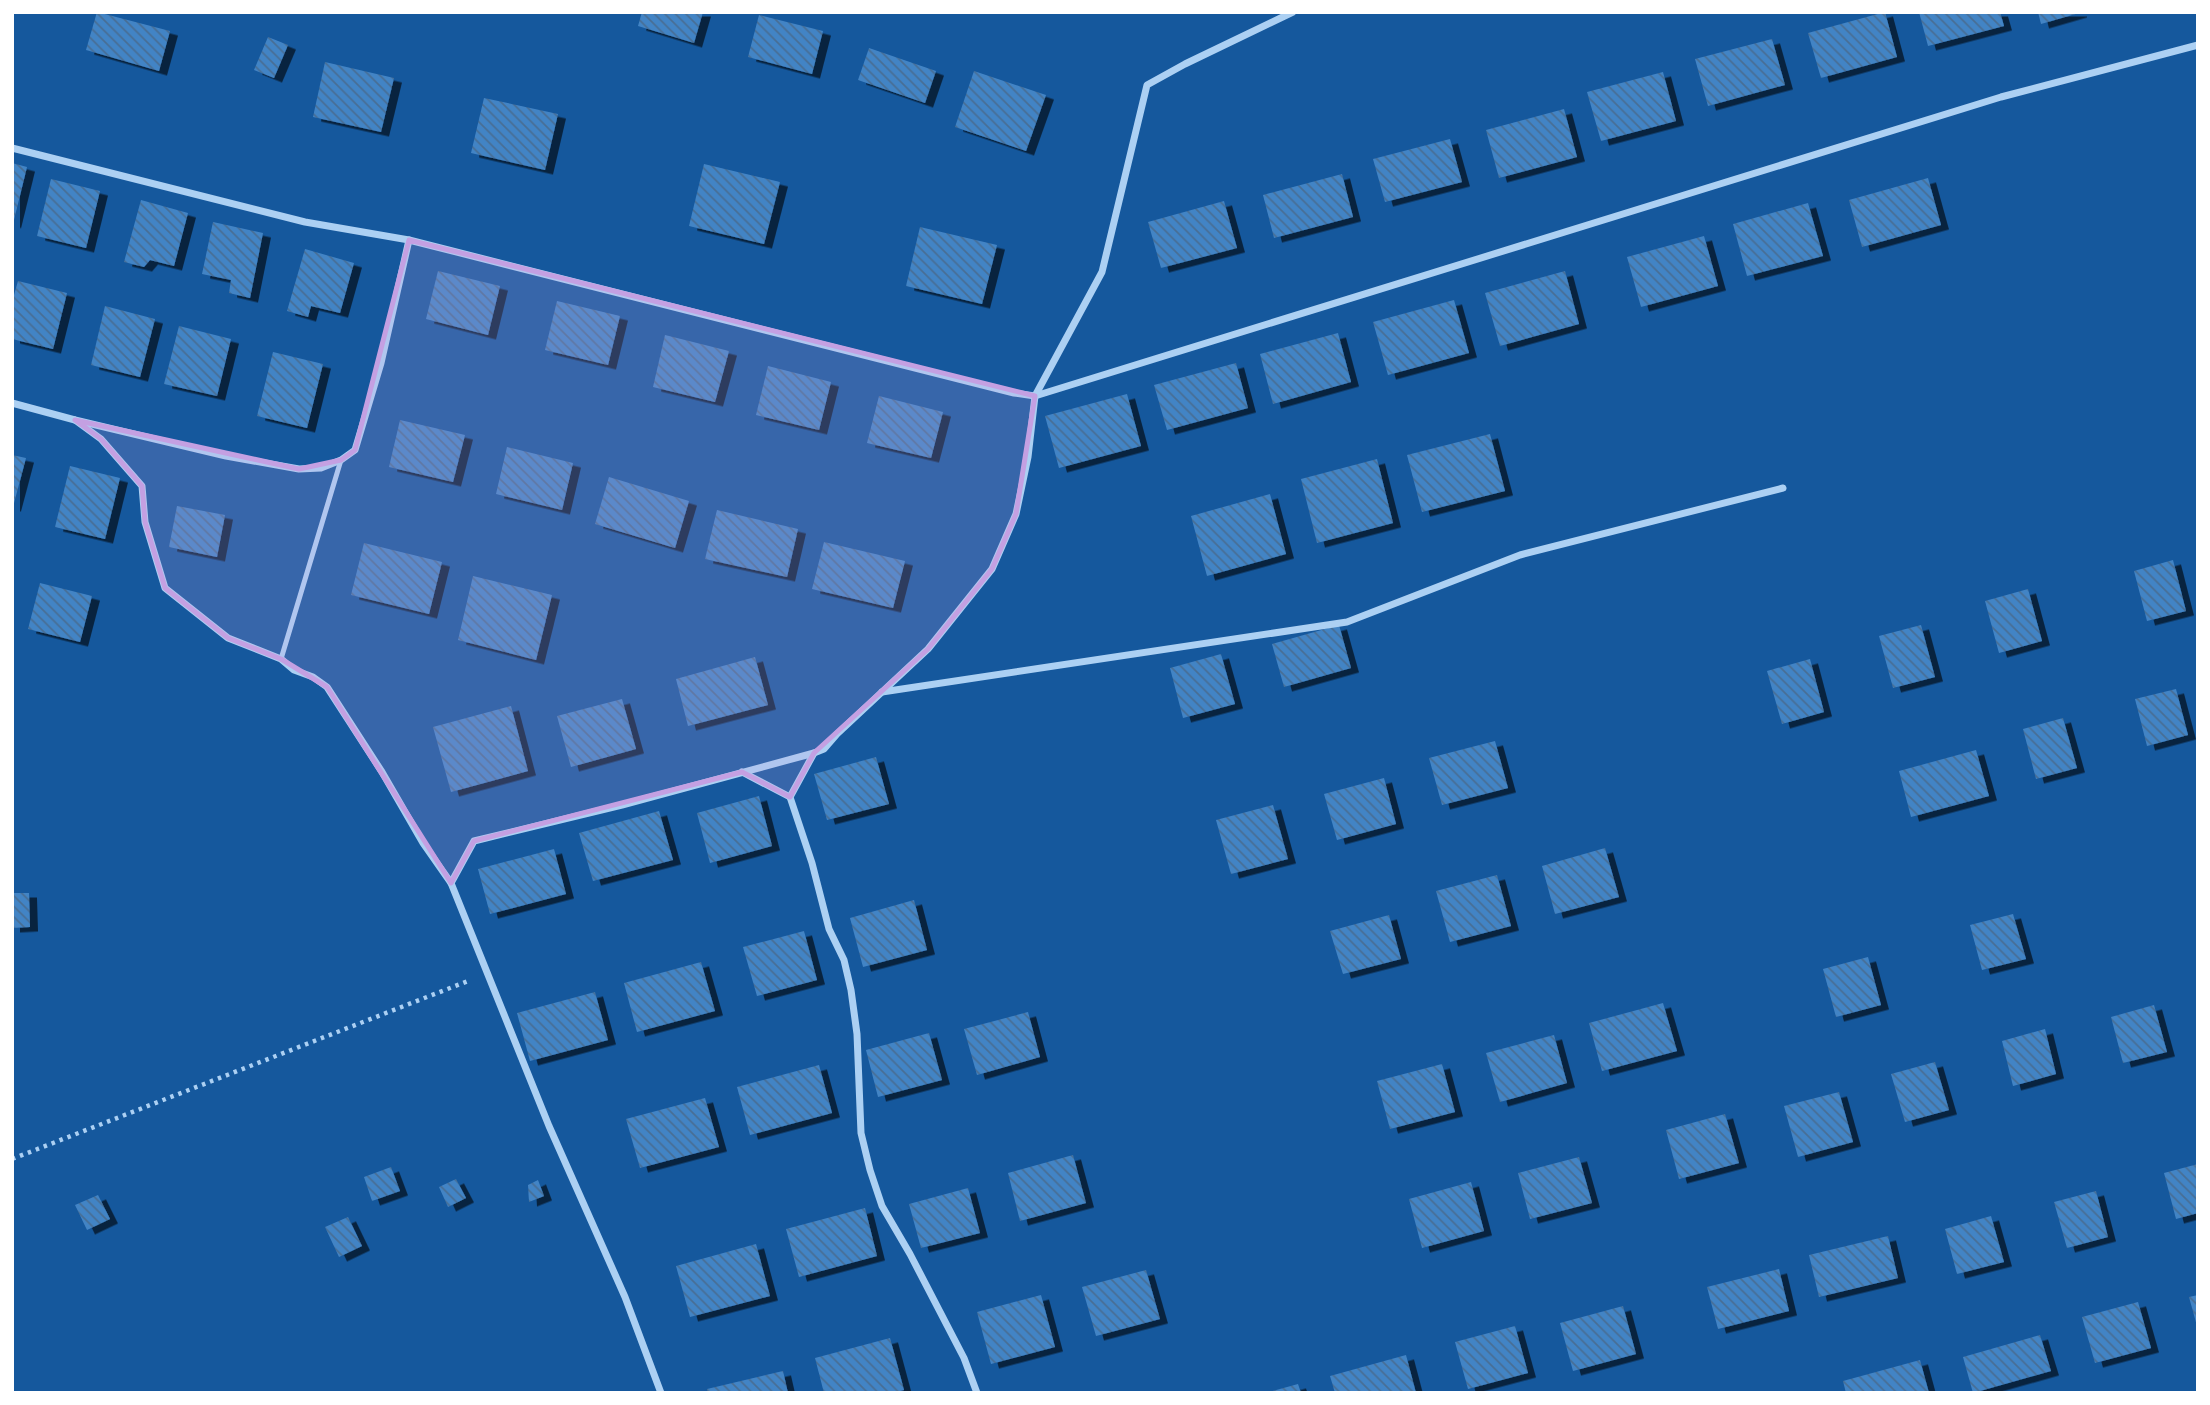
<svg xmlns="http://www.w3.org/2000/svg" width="2210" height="1405" viewBox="0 0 2210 1405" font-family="'PT Sans',sans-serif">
<defs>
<pattern id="building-back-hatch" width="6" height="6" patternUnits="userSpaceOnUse" patternTransform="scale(1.75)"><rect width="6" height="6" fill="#4384c5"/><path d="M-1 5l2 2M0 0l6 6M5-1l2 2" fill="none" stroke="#476e95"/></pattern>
<filter id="shadow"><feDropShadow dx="8" dy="4.5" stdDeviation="0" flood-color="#0009"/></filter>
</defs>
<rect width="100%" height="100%" fill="#15589d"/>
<g fill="url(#building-back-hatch)" filter="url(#shadow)">
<path d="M 97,12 L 170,31 L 159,71 L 86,50 Z"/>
<path d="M 642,12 L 703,12 L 694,43 L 638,26 Z"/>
<path d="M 1885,12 L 1897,57 L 1821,78 L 1808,33 Z"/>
<path d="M 1919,12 L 2000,12 L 2004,26 L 1928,46 Z"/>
<path d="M 2038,12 L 2079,12 L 2079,13 L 2041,24 Z"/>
<path d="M 759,15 L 823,31 L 812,74 L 748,57 Z"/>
<path d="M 268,37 L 288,45 L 274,78 L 254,70 Z"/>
<path d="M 1772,39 L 1785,85 L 1708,106 L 1695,59 Z"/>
<path d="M 869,48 L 936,71 L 925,103 L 858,80 Z"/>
<path d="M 325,62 L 394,78 L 381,132 L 313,117 Z"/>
<path d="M 974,71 L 1046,95 L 1026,151 L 955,127 Z"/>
<path d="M 1663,72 L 1676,121 L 1601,141 L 1587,92 Z"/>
<path d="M 484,98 L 558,114 L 545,170 L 471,153 Z"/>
<path d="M 1564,109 L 1577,157 L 1499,178 L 1486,130 Z"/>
<path d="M 1450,139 L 1462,182 L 1385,202 L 1373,159 Z"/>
<path d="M 12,163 L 27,167 L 13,224 L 12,223 Z"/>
<path d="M 704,164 L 780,182 L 764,244 L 689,226 Z"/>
<path d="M 1342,174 L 1353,217 L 1274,238 L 1263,195 Z"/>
<path d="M 1928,178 L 1941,225 L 1862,247 L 1849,200 Z"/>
<path d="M 51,179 L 100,191 L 86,248 L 37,236 Z"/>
<path d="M 141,200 L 188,213 L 174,266 L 150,260 L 144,267 L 124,262 Z"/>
<path d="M 1224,201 L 1237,248 L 1161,268 L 1148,222 Z"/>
<path d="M 1808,203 L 1823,256 L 1747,276 L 1733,224 Z"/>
<path d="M 213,222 L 263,233 L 250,298 L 229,293 L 231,280 L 202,274 Z"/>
<path d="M 920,227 L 997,245 L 982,304 L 906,286 Z"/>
<path d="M 1704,236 L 1718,286 L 1641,307 L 1627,257 Z"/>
<path d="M 305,249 L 354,263 L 340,313 L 311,306 L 308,317 L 287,311 Z"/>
<path d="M 438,271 L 500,286 L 488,335 L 426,319 Z"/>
<path d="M 1565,271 L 1579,324 L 1500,346 L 1485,293 Z"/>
<path d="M 18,281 L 67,293 L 53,349 L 12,339 L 12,302 Z"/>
<path d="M 1454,300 L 1469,353 L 1388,375 L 1373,322 Z"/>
<path d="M 557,301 L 620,316 L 608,365 L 545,350 Z"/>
<path d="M 105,306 L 155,319 L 140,377 L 91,365 Z"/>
<path d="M 179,326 L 231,339 L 217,396 L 164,384 Z"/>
<path d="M 1338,333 L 1351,382 L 1273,404 L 1260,354 Z"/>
<path d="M 665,335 L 729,351 L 715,402 L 653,387 Z"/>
<path d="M 273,352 L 323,364 L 307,428 L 257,416 Z"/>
<path d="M 1236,363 L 1248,408 L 1167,430 L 1154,385 Z"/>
<path d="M 768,366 L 831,382 L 819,430 L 756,415 Z"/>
<path d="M 1127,394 L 1141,446 L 1059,468 L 1045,416 Z"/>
<path d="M 879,396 L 943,412 L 931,458 L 867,443 Z"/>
<path d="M 400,420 L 465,435 L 453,482 L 389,467 Z"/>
<path d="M 1490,434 L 1505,491 L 1422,512 L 1407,455 Z"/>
<path d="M 507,447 L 573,463 L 562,510 L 496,494 Z"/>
<path d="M 12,455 L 26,458 L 13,507 L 12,507 Z"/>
<path d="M 1377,459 L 1393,523 L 1317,543 L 1301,479 Z"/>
<path d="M 70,466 L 120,478 L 105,539 L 55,527 Z"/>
<path d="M 609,477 L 689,501 L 675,548 L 595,524 Z"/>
<path d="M 1270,494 L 1286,554 L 1207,576 L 1191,516 Z"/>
<path d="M 177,506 L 225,515 L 217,557 L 169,547 Z"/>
<path d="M 717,510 L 798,529 L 787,577 L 705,559 Z"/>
<path d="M 824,542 L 905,561 L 893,608 L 812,589 Z"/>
<path d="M 364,543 L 442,562 L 429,614 L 351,595 Z"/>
<path d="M 2173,560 L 2186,611 L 2147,621 L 2134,571 Z"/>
<path d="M 473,576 L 552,595 L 536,660 L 458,640 Z"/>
<path d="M 40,583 L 92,596 L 80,642 L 28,629 Z"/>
<path d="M 2028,589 L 2042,641 L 1999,653 L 1985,601 Z"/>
<path d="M 1339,625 L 1351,668 L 1284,687 L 1272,644 Z"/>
<path d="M 1921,625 L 1935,677 L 1893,688 L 1879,636 Z"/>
<path d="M 1221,654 L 1235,704 L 1183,718 L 1170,668 Z"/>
<path d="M 755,657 L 768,705 L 688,726 L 676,679 Z"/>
<path d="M 1810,659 L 1824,712 L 1782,724 L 1767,671 Z"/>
<path d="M 2176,689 L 2188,735 L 2147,746 L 2135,699 Z"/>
<path d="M 622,699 L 636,749 L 571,767 L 557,716 Z"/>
<path d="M 511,706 L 528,771 L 451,792 L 433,727 Z"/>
<path d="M 2063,718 L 2077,768 L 2036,779 L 2023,729 Z"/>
<path d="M 1495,741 L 1508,788 L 1442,805 L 1429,758 Z"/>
<path d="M 1976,750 L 1989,796 L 1911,817 L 1899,771 Z"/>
<path d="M 876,757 L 889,804 L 827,820 L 814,774 Z"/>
<path d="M 1384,778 L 1396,824 L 1337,840 L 1324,794 Z"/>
<path d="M 759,796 L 772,846 L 710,863 L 697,813 Z"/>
<path d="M 1273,805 L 1288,859 L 1231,874 L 1216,820 Z"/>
<path d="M 659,811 L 673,860 L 593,881 L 579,833 Z"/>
<path d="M 1605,848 L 1619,897 L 1555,914 L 1542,866 Z"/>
<path d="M 554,849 L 566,894 L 490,914 L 478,869 Z"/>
<path d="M 1497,875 L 1511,926 L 1450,942 L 1436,891 Z"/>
<path d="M 12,893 L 29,893 L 30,927 L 12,928 Z"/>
<path d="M 914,900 L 927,950 L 863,967 L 850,918 Z"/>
<path d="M 2013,914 L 2026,959 L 1982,970 L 1970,925 Z"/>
<path d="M 1389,915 L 1401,959 L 1343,974 L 1330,931 Z"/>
<path d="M 804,931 L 817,980 L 757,996 L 743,947 Z"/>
<path d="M 1868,957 L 1881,1005 L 1836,1017 L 1823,969 Z"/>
<path d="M 701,962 L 715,1011 L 637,1032 L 624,983 Z"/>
<path d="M 595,992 L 608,1040 L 530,1061 L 517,1013 Z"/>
<path d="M 1663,1003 L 1677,1051 L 1602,1071 L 1589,1023 Z"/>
<path d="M 2154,1005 L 2167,1052 L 2123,1063 L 2111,1017 Z"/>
<path d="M 1028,1012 L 1040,1057 L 977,1075 L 964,1029 Z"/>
<path d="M 2045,1029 L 2056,1074 L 2013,1086 L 2002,1041 Z"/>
<path d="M 929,1033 L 942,1080 L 878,1097 L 866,1050 Z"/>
<path d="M 1554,1035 L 1567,1083 L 1500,1102 L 1486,1053 Z"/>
<path d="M 1935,1062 L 1949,1110 L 1905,1122 L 1891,1074 Z"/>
<path d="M 1442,1064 L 1455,1112 L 1390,1129 L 1377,1081 Z"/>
<path d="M 819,1065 L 832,1113 L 750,1135 L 737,1087 Z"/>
<path d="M 1839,1092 L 1853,1142 L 1798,1157 L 1784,1106 Z"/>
<path d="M 705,1098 L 719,1147 L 640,1168 L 626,1119 Z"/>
<path d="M 1725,1114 L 1739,1163 L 1679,1179 L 1666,1130 Z"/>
<path d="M 1073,1155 L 1086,1203 L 1020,1221 L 1008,1173 Z"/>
<path d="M 1579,1157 L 1592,1203 L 1530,1219 L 1518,1173 Z"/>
<path d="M 2198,1164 L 2198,1213 L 2176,1219 L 2164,1173 Z"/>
<path d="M 391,1167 L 400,1191 L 372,1201 L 364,1177 Z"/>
<path d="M 456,1179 L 466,1198 L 448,1207 L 439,1187 Z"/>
<path d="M 538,1180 L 544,1196 L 529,1202 L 528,1185 Z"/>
<path d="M 1471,1182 L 1484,1231 L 1422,1248 L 1409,1199 Z"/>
<path d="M 968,1188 L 980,1233 L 921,1248 L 909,1204 Z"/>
<path d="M 2096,1191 L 2108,1237 L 2067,1248 L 2054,1202 Z"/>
<path d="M 98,1195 L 110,1219 L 87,1230 L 75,1205 Z"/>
<path d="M 865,1208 L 877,1256 L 799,1277 L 786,1229 Z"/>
<path d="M 1991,1216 L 2004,1262 L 1957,1274 L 1945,1229 Z"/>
<path d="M 348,1217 L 362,1246 L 339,1257 L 325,1227 Z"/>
<path d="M 1888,1236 L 1898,1278 L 1819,1297 L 1809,1255 Z"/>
<path d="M 756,1244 L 770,1296 L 690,1317 L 676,1266 Z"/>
<path d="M 1779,1269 L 1789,1311 L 1718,1329 L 1707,1287 Z"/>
<path d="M 1146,1270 L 1160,1319 L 1096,1336 L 1082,1287 Z"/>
<path d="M 1041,1295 L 1055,1347 L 991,1364 L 977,1312 Z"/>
<path d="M 2198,1295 L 2198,1326 L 2197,1326 L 2189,1297 Z"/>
<path d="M 2138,1302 L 2151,1348 L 2095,1363 L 2082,1317 Z"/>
<path d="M 1623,1306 L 1636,1354 L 1573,1371 L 1560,1323 Z"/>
<path d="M 1515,1326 L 1528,1373 L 1468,1389 L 1455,1342 Z"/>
<path d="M 2040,1335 L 2051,1371 L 1973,1393 L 1963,1357 Z"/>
<path d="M 890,1338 L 904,1390 L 893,1393 L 824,1393 L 815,1358 Z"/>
<path d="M 1406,1355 L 1416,1393 L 1335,1393 L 1330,1376 Z"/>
<path d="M 1920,1360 L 1929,1393 L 1846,1393 L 1843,1381 Z"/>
<path d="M 783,1371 L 788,1393 L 708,1393 L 707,1389 Z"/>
<path d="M 1298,1384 L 1301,1393 L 1269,1393 L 1269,1392 Z"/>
</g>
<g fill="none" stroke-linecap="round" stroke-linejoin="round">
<path stroke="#acd0f3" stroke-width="4.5" stroke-dasharray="3.5 5" stroke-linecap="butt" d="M 12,1159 L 468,981"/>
<path stroke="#acd0f3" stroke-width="5" d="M 281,659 L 341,460"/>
<g stroke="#acd0f3" stroke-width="7">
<path d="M 12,148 L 305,222 L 409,240 L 1014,393 L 1035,396 L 2001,97 L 2198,45"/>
<path d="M 12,403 L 75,420 L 226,456 L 299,469 L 321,468 L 341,460 L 355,450 L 381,363 L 409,240"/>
<path d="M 75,420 L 101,439 L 142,486 L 145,522 L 165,588 L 228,638 L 281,659 L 294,670 L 313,677 L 327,687 L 382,772 L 423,843 L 451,883"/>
<path d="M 882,692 L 1347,622 L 1520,555 L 1783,488"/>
<path d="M 742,772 L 790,797"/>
<path d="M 661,1393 L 625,1297 L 549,1126 L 451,883 L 474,841 L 622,805 L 814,753"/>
<path d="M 977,1393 L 964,1358 L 910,1254 L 882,1206 L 870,1170 L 861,1133 L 857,1034 L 851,990 L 844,960 L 829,929 L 812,863 L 790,797 L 814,753 L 824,749 L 837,734 L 928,649 L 992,569 L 1016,514 L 1028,457 L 1035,396 L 1102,272 L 1147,85 L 1185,64 L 1293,12"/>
</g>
</g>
<path fill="#c4a0e2" fill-opacity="0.2" stroke="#c4a0e2" stroke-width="5" stroke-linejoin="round" d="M 409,240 L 1035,396 L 1016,514 L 992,569 L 928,649 L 814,753 L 790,797 L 742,772 L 474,841 L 451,883 L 327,687 L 281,659 L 228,638 L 165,588 L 145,522 L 142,486 L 101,439 L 75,420 L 299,469 L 341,460 L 355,450 Z"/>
<rect width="2210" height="1405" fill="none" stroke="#ffffff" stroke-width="28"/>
</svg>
